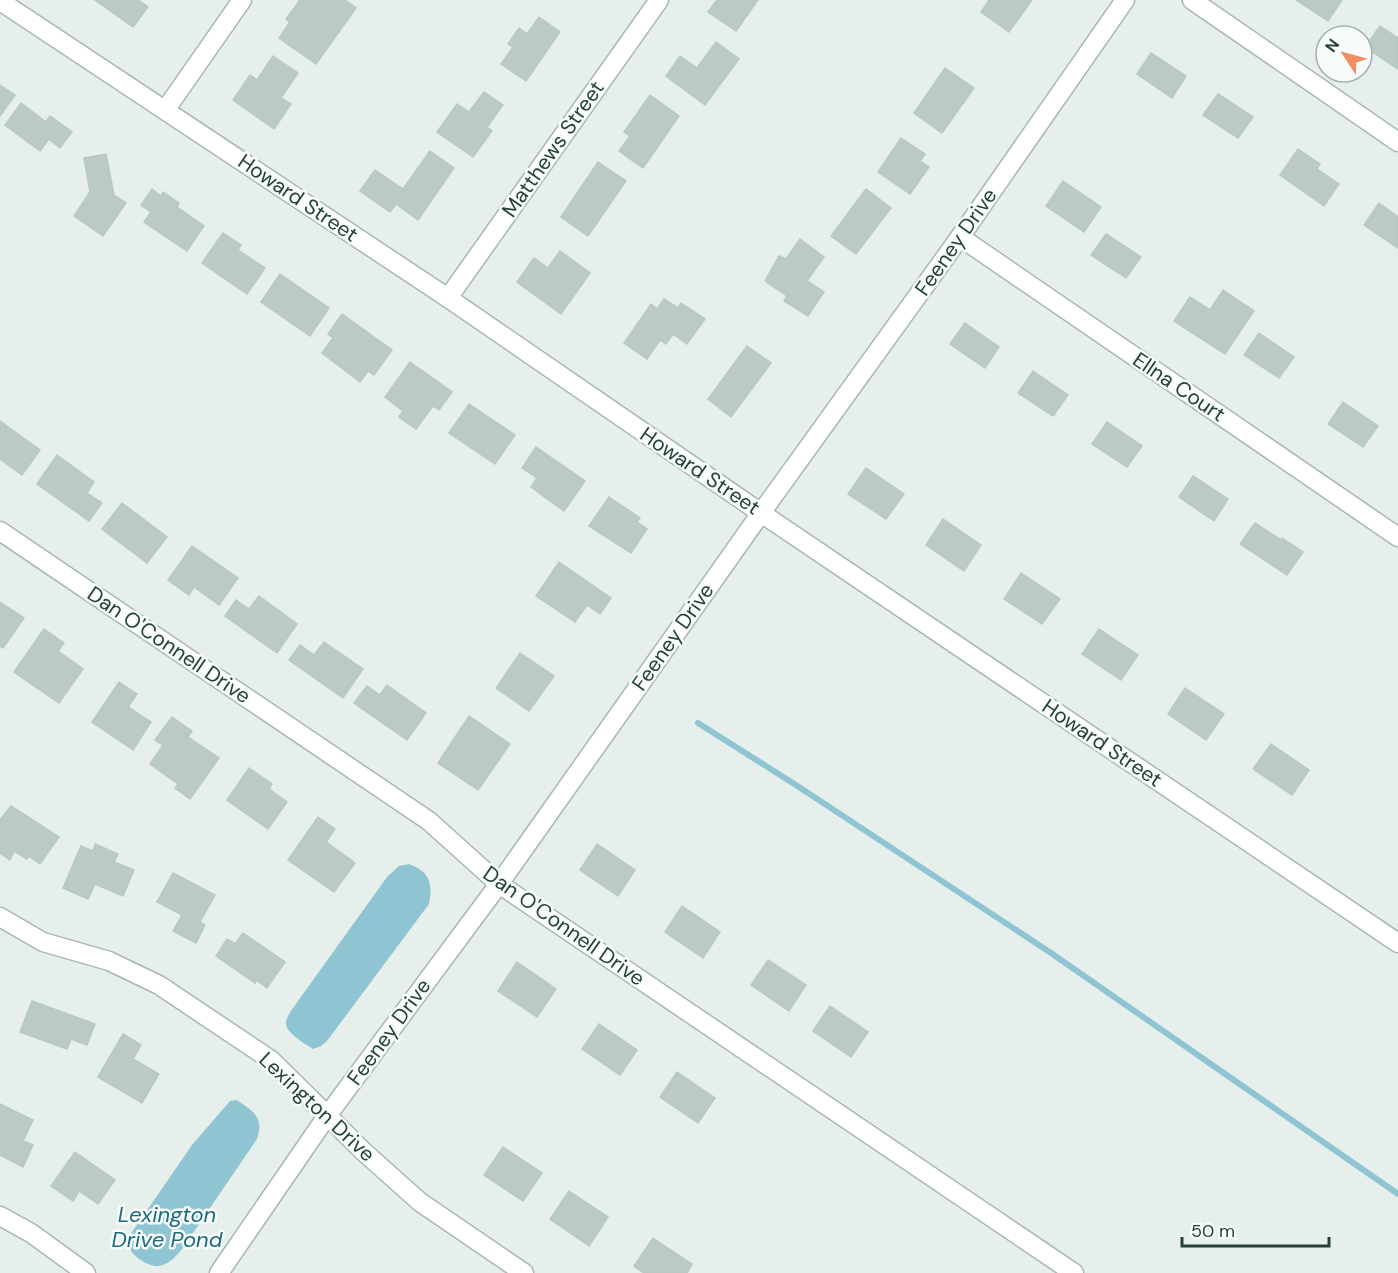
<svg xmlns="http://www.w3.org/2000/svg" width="1398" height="1273" viewBox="0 0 1398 1273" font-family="'DM Sans',sans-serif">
<rect width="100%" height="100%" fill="#e6efeb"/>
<g fill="#8fc5d3">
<path d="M 409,864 C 430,872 433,883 429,904 L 327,1041 L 321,1046 L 313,1049 C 305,1044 284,1032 286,1022 C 287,1017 290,1012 293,1008 L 387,877 L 399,866 Z"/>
<path d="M 237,1100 C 254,1112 264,1117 257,1139 L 182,1249 C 176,1256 170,1264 159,1266 C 149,1267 132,1257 129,1246 C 127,1241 130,1237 132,1232 L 192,1145 L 230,1101 Z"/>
</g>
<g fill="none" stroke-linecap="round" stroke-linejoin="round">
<path stroke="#8fc5d3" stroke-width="6" d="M 698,723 L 799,787 L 1051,953 L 1398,1194"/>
</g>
<g fill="#bbcac4" stroke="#b8c9c3" stroke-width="1.5">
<path d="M 95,0 L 138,0 L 148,7 L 133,27 Z"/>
<path d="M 300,0 L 345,0 L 356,8 L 316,64 L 279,38 L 290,22 L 286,19 Z"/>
<path d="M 717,0 L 758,0 L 736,31 L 708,12 Z"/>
<path d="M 989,0 L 1032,0 L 1009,32 L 981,12 Z"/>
<path d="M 1296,0 L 1342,0 L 1328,21 Z"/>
<path d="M 539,17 L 560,32 L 526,81 L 501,64 L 513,47 L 508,44 L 519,28 L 527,34 Z"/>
<path d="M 1380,26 L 1398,38 L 1398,69 L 1365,47 Z"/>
<path d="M 716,42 L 739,59 L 705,105 L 666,76 L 680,56 L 697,68 Z"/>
<path d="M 1151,53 L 1186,76 L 1172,98 L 1137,74 Z"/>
<path d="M 273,56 L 298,73 L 281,98 L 291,104 L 274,129 L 233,100 L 250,75 L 257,80 Z"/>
<path d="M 945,68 L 974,88 L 942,133 L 914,113 Z"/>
<path d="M 0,85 L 15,95 L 0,116 Z"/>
<path d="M 484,92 L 503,105 L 487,127 L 492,131 L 473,157 L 437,132 L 457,104 L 469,112 Z"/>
<path d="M 1218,94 L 1253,117 L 1238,138 L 1203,115 Z"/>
<path d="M 650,95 L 679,116 L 643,168 L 619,151 L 630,136 L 624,132 Z"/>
<path d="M 21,103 L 46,122 L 50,116 L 72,132 L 60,148 L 49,139 L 40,151 L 5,125 Z"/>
<path d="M 901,138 L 925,154 L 920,161 L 929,167 L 910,194 L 878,172 Z"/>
<path d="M 1298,149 L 1320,164 L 1317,169 L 1339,184 L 1324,206 L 1280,175 Z"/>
<path d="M 430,151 L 454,168 L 418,220 L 396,204 L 390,212 L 360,191 L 375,170 L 403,189 Z"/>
<path d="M 106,154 L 114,195 L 126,203 L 103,236 L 74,216 L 90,192 L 84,158 Z"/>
<path d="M 598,162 L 626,181 L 588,236 L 561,217 Z"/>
<path d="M 1063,181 L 1101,207 L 1084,232 L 1046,206 Z"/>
<path d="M 152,189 L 161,196 L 163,192 L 179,203 L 177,207 L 204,226 L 187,251 L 144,222 L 151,212 L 141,205 Z"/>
<path d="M 866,189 L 891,208 L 856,254 L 831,236 Z"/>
<path d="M 1379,203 L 1398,217 L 1398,248 L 1364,225 Z"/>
<path d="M 223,233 L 241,245 L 238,250 L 265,268 L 247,294 L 202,263 Z"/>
<path d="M 1106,234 L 1141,257 L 1126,278 L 1091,255 Z"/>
<path d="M 800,239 L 824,257 L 807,281 L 824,292 L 808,316 L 784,301 L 787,296 L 765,281 L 779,256 L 786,259 Z"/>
<path d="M 560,251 L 590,273 L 561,314 L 517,282 L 534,258 L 548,268 Z"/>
<path d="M 280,274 L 329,308 L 310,336 L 261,302 Z"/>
<path d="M 1223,290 L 1254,311 L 1225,354 L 1174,321 L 1190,297 L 1210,310 Z"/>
<path d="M 664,299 L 678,308 L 681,303 L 705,319 L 687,344 L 673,334 L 666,344 L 660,340 L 647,359 L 624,343 L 651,304 L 657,309 Z"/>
<path d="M 342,314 L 392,350 L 374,375 L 368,371 L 360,382 L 322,353 L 333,338 L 328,334 Z"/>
<path d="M 965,323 L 999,347 L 985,368 L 950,344 Z"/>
<path d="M 1259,333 L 1294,357 L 1279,378 L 1244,355 Z"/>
<path d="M 747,346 L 771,363 L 731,417 L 708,399 Z"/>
<path d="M 410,362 L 452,392 L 439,410 L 433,406 L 416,429 L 399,417 L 403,411 L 385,397 Z"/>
<path d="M 1033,371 L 1068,395 L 1053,416 L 1018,393 Z"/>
<path d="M 1343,402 L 1378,426 L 1363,447 L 1328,424 Z"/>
<path d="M 469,404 L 515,435 L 495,464 L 449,433 Z"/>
<path d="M 0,421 L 40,450 L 22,475 L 0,459 Z"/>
<path d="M 1107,422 L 1142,446 L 1127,467 L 1092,444 Z"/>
<path d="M 536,447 L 585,481 L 564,511 L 531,487 L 537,478 L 522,468 Z"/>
<path d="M 57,455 L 94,482 L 87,493 L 102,503 L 89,521 L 37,484 Z"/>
<path d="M 866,468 L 904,494 L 886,519 L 848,494 Z"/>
<path d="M 1193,476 L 1228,499 L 1214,521 L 1179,497 Z"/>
<path d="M 609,497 L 640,518 L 637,522 L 647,529 L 631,553 L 589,526 Z"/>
<path d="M 122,503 L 167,537 L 147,563 L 102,529 Z"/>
<path d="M 943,519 L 981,545 L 964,571 L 926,545 Z"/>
<path d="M 1255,523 L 1281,540 L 1282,538 L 1303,552 L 1287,575 L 1240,544 Z"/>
<path d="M 192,546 L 238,578 L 219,605 L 194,587 L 189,595 L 168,580 Z"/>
<path d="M 559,562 L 611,598 L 600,614 L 587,605 L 575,622 L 536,596 Z"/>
<path d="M 1021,573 L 1060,599 L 1042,624 L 1004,599 Z"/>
<path d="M 259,596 L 297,624 L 277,653 L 225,616 L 236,600 L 249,609 Z"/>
<path d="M 0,602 L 24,618 L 3,648 L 0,646 Z"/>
<path d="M 44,629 L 64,643 L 58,651 L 83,669 L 59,703 L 14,672 Z"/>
<path d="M 1099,629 L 1138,655 L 1121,680 L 1082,654 Z"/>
<path d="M 324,642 L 363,669 L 343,698 L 289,660 L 300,645 L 314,655 Z"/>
<path d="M 520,653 L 554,676 L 529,711 L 496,688 Z"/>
<path d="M 119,682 L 137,694 L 128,707 L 151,722 L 133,750 L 92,722 Z"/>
<path d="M 387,685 L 426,713 L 407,740 L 354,703 L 367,686 L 380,695 Z"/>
<path d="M 1185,688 L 1224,714 L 1206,740 L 1168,714 Z"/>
<path d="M 469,716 L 510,744 L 478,790 L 438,763 Z"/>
<path d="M 172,717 L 192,731 L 188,737 L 219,758 L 190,799 L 175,788 L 178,784 L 150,764 L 163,745 L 155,740 Z"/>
<path d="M 1271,744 L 1309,770 L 1292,795 L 1253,769 Z"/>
<path d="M 249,768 L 272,784 L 269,789 L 287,802 L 268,829 L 227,800 Z"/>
<path d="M 11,806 L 59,837 L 40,864 L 29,856 L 27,859 L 14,851 L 10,860 L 0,853 L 0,820 Z"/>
<path d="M 318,817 L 335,829 L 326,842 L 355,863 L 334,892 L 288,860 Z"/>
<path d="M 95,844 L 118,854 L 114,862 L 134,870 L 123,896 L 95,884 L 88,899 L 63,888 L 81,846 L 93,851 Z"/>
<path d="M 597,844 L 635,870 L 618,896 L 580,870 Z"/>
<path d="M 173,873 L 215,895 L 200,922 L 205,925 L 196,943 L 173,931 L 182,915 L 157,902 Z"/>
<path d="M 682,906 L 720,932 L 703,958 L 665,932 Z"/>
<path d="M 243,933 L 285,962 L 267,988 L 256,980 L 255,983 L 216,956 L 227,939 L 235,944 Z"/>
<path d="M 768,960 L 806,985 L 789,1011 L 751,985 Z"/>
<path d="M 517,962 L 556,989 L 537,1017 L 498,991 Z"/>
<path d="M 32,1001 L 95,1024 L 87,1045 L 71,1039 L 67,1049 L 20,1032 Z"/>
<path d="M 830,1006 L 868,1032 L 851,1057 L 813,1031 Z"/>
<path d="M 599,1024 L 637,1050 L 620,1075 L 582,1049 Z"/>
<path d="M 123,1034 L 141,1045 L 133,1059 L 159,1074 L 142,1103 L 98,1077 Z"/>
<path d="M 677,1072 L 715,1098 L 698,1123 L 660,1097 Z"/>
<path d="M 0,1104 L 33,1120 L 23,1141 L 33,1145 L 23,1167 L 0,1155 L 1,1137 L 0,1136 Z"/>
<path d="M 503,1147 L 542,1173 L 523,1201 L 484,1175 Z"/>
<path d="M 75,1152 L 115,1180 L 98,1204 L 79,1191 L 73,1201 L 51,1186 Z"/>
<path d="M 569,1191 L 608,1217 L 589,1246 L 550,1219 Z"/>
<path d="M 653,1238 L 692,1264 L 687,1273 L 644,1273 L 634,1266 Z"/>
</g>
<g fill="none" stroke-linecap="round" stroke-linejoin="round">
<g stroke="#a8b7b3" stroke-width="21">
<g id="minor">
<path d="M 1192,0 L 1398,142"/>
<path d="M 0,1 L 448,298 L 761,513 L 1398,943"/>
<path d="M 166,109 L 242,0"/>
<path d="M 960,237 L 1398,537"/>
<path d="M 448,298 L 659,0"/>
<path d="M 0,531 L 429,821 L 499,884 L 1074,1273"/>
<path d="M 0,917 L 43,942 L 109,961 L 159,985 L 271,1060 L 364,1152 L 420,1202 L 524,1273"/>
<path d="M 0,1216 L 31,1233 L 86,1273"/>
<path d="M 219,1273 L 327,1116 L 499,884 L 761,513 L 960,237 L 1125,0"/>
</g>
</g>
<use href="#minor" stroke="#fff" stroke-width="18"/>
</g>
<g text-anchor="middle" stroke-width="5" stroke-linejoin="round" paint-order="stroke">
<g font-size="21" fill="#24413b" stroke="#f7fbf9">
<text transform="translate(553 149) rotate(-55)" y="7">Matthews Street</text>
<text transform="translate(298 198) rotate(34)" y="7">Howard Street</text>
<text transform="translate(956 242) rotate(-55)" y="7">Feeney Drive</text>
<text transform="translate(1179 387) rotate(34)" y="7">Ellna Court</text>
<text transform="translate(700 471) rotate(34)" y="7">Howard Street</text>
<text transform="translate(673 637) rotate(-55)" y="7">Feeney Drive</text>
<text transform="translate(169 645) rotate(34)" y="7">Dan O'Connell Drive</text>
<text transform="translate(1102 743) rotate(34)" y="7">Howard Street</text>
<text transform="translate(564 926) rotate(35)" y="7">Dan O'Connell Drive</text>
<text transform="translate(389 1032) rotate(-54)" y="7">Feeney Drive</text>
<text transform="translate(317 1107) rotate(43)" y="7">Lexington Drive</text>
</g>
<g font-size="22" font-style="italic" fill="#1d697e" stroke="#f7fbf9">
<text x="167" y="1222">Lexington<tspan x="167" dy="25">Drive Pond</tspan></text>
</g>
</g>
<g transform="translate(1344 54) rotate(306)"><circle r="28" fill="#f7fbf9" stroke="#a3b1ad" stroke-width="1.5"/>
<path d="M0-4.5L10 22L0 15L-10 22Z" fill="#f28c61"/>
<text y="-9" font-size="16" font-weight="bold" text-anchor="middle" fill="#24413b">N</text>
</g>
<path d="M1182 1237v9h147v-9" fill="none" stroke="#24413b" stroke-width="3"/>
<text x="1191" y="1237" font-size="18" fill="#24413b" stroke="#f7fbf9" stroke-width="4.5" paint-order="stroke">50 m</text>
</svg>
